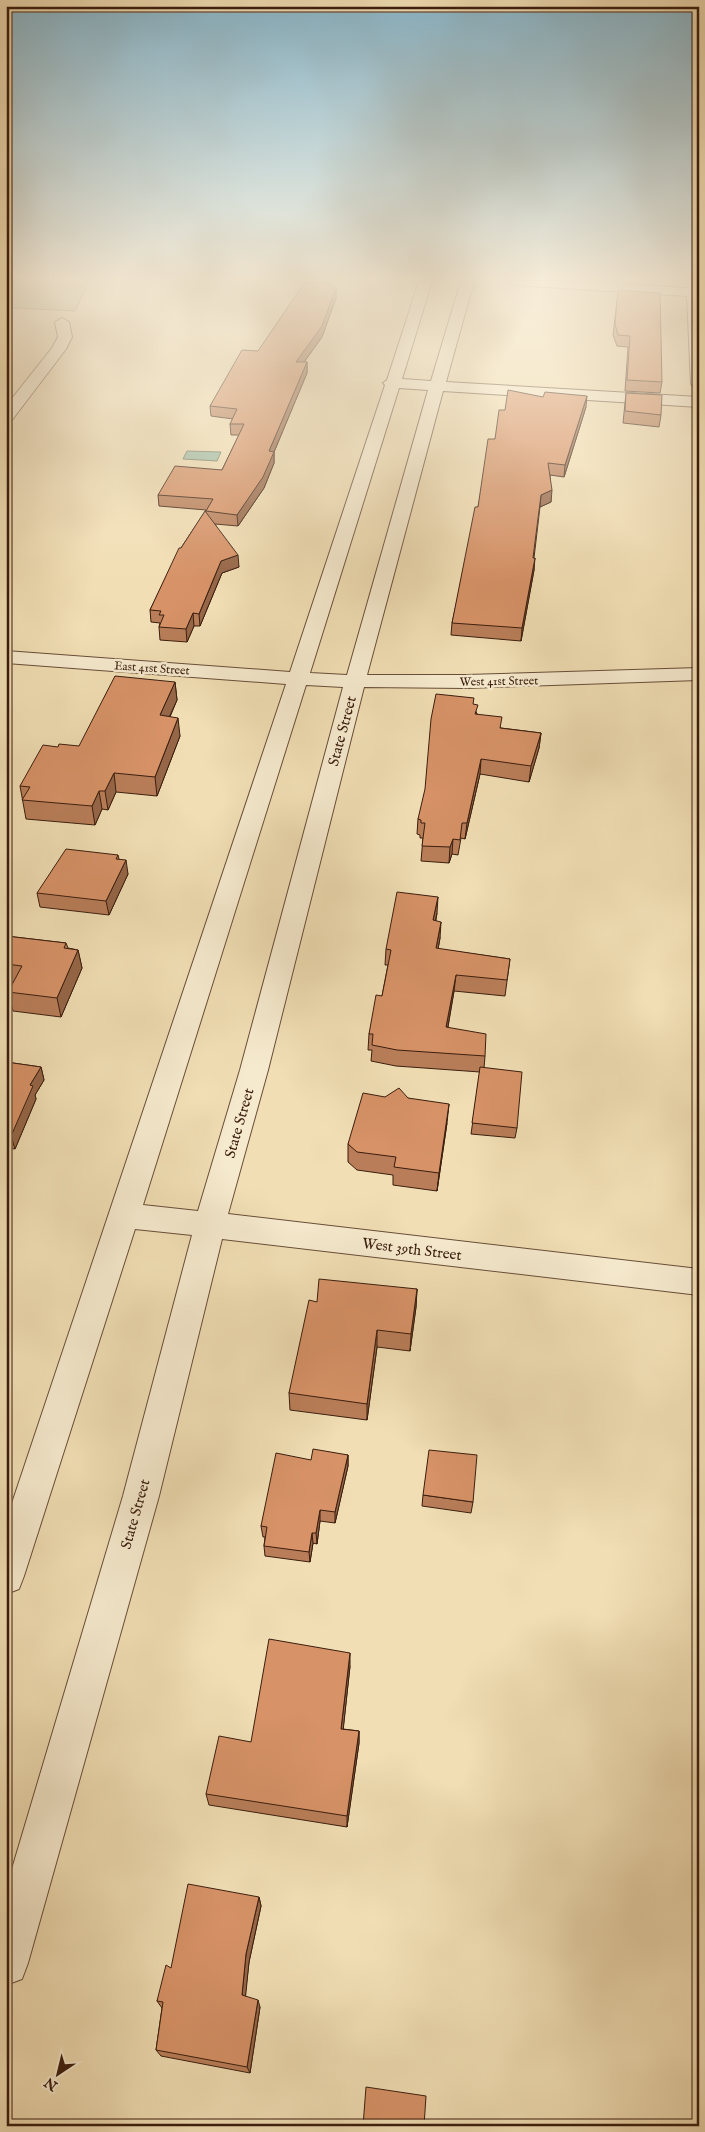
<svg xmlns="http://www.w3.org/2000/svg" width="705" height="2132" viewBox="0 0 705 2132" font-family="'IM FELL English',serif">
<rect width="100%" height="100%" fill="#f1deb4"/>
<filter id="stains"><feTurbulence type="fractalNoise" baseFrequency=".004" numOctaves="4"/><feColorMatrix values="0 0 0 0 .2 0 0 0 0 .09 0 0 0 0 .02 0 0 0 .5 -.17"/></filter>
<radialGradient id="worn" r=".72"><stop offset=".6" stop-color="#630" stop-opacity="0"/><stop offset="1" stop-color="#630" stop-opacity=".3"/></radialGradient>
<path fill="#b5c290" stroke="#78704f" d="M 6,281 L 70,281 L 86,288 L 75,311 L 14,308 L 6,307 Z"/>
<path fill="#9cbda7" stroke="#757d6a" d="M 187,451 L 221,452 L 217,461 L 183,459 Z"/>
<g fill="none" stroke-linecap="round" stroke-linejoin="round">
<g stroke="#684d38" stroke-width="2">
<g id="minor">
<path d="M 419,281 L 432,281 L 402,379 L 431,381 L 461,281 L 474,281 L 446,382 L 699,397 L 699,407 L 443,391 L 367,675 L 466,675 L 699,668 L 699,680 L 466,688 L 364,687 L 268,1070 L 228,1214 L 699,1269 L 699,1295 L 222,1239 L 159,1496 L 28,1963 L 22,1979 L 6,1985 L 6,1889 L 123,1496 L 192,1235 L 135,1229 L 24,1576 L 19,1589 L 6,1594 L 6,1521 L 286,684 L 6,663 L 6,651 L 290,672 L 385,385 L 383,383 L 387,380 ZM 399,388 L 428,390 L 347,675 L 310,673 ZM 306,685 L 343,687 L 240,1070 L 198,1211 L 143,1205 Z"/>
<path d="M 508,281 L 582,281 L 699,289 L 699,388 L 694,387 L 691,384 L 687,296 L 514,285 Z"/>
<path d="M 62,318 L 69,322 L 72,337 L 66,349 L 12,420 L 6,422 L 6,406 L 52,348 L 58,337 L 55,322 Z"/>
</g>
</g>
<use href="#minor" fill="#f6eace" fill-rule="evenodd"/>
</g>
<g fill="#b97e59" stroke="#3a1d0e">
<path d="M 332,288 L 336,288 L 336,298 L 322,337 L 304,362 L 307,362 L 307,373 L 274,452 L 274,463 L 264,488 L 238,526 L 215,524 L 239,567 L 222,573 L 200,626 L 194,626 L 187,642 L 160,640 L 159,627 L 160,623 L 151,622 L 150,610 L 181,548 L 206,510 L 159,506 L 158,495 L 222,470 L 239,435 L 231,435 L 230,424 L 233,419 L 211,416 L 210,406 L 258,351 Z"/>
<path d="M 617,301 L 662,382 L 660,393 L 625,391 L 628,347 L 617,346 L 613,335 Z"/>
<path d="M 626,393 L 661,415 L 659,427 L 623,423 Z"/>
<path d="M 586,407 L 564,477 L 550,475 L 551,502 L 540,507 L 534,558 L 534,570 L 521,641 L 451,635 L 452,623 L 478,507 L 495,439 Z"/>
<path d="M 175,682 L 177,700 L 170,717 L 180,736 L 157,796 L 116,792 L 108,810 L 102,809 L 95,825 L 26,819 L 20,786 L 79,746 Z"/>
<path d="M 473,704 L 477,714 L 501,728 L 541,733 L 539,748 L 529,782 L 480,774 L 465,839 L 461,838 L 458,855 L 452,854 L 449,863 L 421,861 L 423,838 L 420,838 L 420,835 L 417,834 L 418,819 Z"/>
<path d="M 118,855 L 119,859 L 128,874 L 109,915 L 40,907 L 37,893 Z"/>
<path d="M 437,913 L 436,920 L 440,938 L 438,949 L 510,959 L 505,996 L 454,991 L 448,1027 L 485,1056 L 484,1068 L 517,1128 L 515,1138 L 471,1134 L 480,1072 L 396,1066 L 371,1061 L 372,1050 L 368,1050 L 369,1034 L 382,996 L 388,965 L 385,965 L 386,949 Z"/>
<path d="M 6,936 L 66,943 L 68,948 L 78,950 L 82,968 L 61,1017 L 13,1011 L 8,992 L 13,983 L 6,982 Z"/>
<path d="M 6,1062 L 41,1067 L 44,1080 L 35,1095 L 36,1099 L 15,1149 L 6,1148 Z"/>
<path d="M 385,1097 L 408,1098 L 447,1123 L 437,1191 L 393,1185 L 393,1175 L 357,1170 L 348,1162 L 348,1144 Z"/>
<path d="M 417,1289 L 416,1307 L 410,1351 L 377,1347 L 367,1420 L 290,1410 L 289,1393 L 317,1302 Z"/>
<path d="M 348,1455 L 348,1466 L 335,1523 L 320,1521 L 317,1544 L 313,1543 L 310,1562 L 265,1556 L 264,1546 L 265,1537 L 263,1537 L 261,1526 L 311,1460 Z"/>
<path d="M 423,1495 L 473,1502 L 471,1513 L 422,1506 Z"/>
<path d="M 350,1666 L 343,1729 L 359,1731 L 359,1743 L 347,1827 L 209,1805 L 206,1794 L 251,1742 Z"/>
<path d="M 259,1897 L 261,1906 L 249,1962 L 245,1996 L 260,2007 L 250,2073 L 161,2056 L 156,2050 L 162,2008 L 157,2001 L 171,1968 Z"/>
</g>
<g fill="#966648" stroke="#3a1d0e">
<path d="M 336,288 L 336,298 L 322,337 L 297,372 L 296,362 Z"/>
<path d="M 307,362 L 307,373 L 274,452 L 274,463 L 264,488 L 238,526 L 237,515 L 269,451 Z"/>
<path d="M 587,396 L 586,407 L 564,477 L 565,465 Z"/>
<path d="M 552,490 L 551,502 L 540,507 L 541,495 Z"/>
<path d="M 238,555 L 239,567 L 222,573 L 200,626 L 199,614 L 221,561 Z"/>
<path d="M 535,558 L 534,570 L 521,641 L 522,628 Z"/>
<path d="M 193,613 L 194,626 L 187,642 L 186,629 Z"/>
<path d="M 175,682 L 177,700 L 162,733 L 160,715 Z"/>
<path d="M 178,718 L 180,736 L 157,796 L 155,777 Z"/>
<path d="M 541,733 L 539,748 L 529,782 L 531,766 Z"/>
<path d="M 481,759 L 480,774 L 465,839 L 467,823 Z"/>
<path d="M 114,773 L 116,792 L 108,810 L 105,791 Z"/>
<path d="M 99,791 L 102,809 L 95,825 L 92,806 Z"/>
<path d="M 453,839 L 452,854 L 449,863 L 450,847 Z"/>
<path d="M 126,860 L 128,874 L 109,915 L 106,901 Z"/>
<path d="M 438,897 L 437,913 L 432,936 L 433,920 Z"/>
<path d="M 441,922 L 440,938 L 435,965 L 436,948 Z"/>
<path d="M 78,950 L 82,968 L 61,1017 L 57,998 Z"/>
<path d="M 456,975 L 454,991 L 445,1043 L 446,1027 Z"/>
<path d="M 41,1067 L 44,1080 L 35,1095 L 36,1099 L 15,1149 L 11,1136 L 30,1085 Z"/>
<path d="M 449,1104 L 447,1123 L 437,1191 L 439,1173 Z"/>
<path d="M 417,1289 L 416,1307 L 410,1351 L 411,1334 Z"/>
<path d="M 377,1330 L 377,1347 L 367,1420 L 367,1404 Z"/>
<path d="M 348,1455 L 348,1466 L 335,1523 L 335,1512 Z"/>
<path d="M 320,1510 L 320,1521 L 317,1544 L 316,1533 Z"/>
<path d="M 312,1533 L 313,1543 L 310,1562 L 309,1552 Z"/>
<path d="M 350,1653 L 350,1666 L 342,1741 L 341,1729 Z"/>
<path d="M 359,1731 L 359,1743 L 347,1827 L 347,1816 Z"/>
<path d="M 259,1897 L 261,1906 L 249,1962 L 245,2002 L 242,1995 L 246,1954 Z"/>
<path d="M 258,2000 L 260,2007 L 250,2073 L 247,2067 Z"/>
</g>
<g fill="#d79267" stroke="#3a1d0e">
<path d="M 305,282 L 332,284 L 330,288 L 336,288 L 322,326 L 296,362 L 307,362 L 269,451 L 274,452 L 263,477 L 237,515 L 206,511 L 213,499 L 158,495 L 175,466 L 222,470 L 244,424 L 230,424 L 237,409 L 210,406 L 242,350 L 258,351 Z"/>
<path d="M 618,290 L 660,293 L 662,382 L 627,380 L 630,336 L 618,335 L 615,324 Z"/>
<path d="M 508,390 L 543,397 L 545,392 L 587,396 L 565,465 L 548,463 L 552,490 L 541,495 L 533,558 L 535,558 L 522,628 L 452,623 L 475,507 L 478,507 L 488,439 L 495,439 L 499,410 L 505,410 Z"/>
<path d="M 626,393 L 662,395 L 661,415 L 625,411 Z"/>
<path d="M 205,511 L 238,555 L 221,561 L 199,614 L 193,613 L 186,629 L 159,627 L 164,615 L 159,615 L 161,611 L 150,610 L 179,548 L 181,548 Z"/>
<path d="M 115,676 L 175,682 L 160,715 L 178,718 L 155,777 L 114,773 L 105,791 L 99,791 L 92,806 L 22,800 L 30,787 L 20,786 L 43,745 L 58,747 L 59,744 L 79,746 Z"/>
<path d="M 436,694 L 474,698 L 473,704 L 478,705 L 475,714 L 502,717 L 500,728 L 541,733 L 531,766 L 481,759 L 467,823 L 462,823 L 460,840 L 453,839 L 450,847 L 422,846 L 425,823 L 421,823 L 421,820 L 418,819 L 425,789 L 431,719 Z"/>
<path d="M 66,849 L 118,855 L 116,859 L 126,860 L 106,901 L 37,893 Z"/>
<path d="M 397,892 L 438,897 L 433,920 L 441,922 L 436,948 L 510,959 L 507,980 L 456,975 L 446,1027 L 486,1034 L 485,1056 L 397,1050 L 372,1045 L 373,1034 L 369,1034 L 376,995 L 382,996 L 391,950 L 386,949 Z"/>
<path d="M 6,936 L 66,943 L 64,948 L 78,950 L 57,998 L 8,992 L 22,966 L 6,964 Z"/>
<path d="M 6,1062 L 41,1067 L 30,1085 L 33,1086 L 11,1136 L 6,1135 Z"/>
<path d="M 480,1067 L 522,1072 L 517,1128 L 472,1123 Z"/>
<path d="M 399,1088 L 408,1098 L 449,1104 L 439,1173 L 394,1167 L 396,1157 L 357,1152 L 348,1144 L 363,1093 L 385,1097 Z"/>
<path d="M 319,1279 L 417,1289 L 411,1334 L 377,1330 L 367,1404 L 289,1393 L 309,1300 L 317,1302 Z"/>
<path d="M 313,1449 L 348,1455 L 335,1512 L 320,1510 L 316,1533 L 312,1533 L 309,1552 L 264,1546 L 267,1527 L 261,1526 L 276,1453 L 311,1460 Z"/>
<path d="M 429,1450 L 477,1455 L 473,1502 L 423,1495 Z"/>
<path d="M 269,1639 L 350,1653 L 341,1729 L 359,1731 L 347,1816 L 206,1794 L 219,1736 L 251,1742 Z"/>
<path d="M 188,1884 L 259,1897 L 246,1954 L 242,1995 L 258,2000 L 247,2067 L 156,2050 L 163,2002 L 157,2001 L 166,1965 L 171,1968 Z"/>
<path d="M 366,2087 L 426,2096 L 424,2126 L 363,2126 Z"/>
</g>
<linearGradient id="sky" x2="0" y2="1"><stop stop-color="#89b8ce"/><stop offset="0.48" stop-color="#f9f0dd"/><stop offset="1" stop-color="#f9f0dd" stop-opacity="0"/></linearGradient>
<rect width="705" height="580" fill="url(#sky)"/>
<g text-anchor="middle" stroke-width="5" stroke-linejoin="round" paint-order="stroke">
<g font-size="12" fill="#3a1d0e" stroke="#f6eace">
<text transform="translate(152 668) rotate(4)" y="4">East 41st Street</text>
<text transform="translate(499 681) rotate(-1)" y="4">West 41st Street</text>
</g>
<g font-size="15" fill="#3a1d0e" stroke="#f6eace">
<text transform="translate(342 731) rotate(-75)" y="5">State Street</text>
<text transform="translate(239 1123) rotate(-74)" y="5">State Street</text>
<text transform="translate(412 1249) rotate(7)" y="5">West 39th Street</text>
<text transform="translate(135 1514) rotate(-74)" y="5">State Street</text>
</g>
</g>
<rect width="705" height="2132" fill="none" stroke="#f1deb4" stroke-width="25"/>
<rect x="8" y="8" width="690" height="2117" fill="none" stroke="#3a1d0e" stroke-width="2.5"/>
<rect x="12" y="12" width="680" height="2107" fill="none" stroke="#3a1d0e"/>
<g transform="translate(58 2074) rotate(215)" stroke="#f6eace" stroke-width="4" paint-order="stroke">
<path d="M0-4L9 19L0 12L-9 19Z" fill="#3a1d0e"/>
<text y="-8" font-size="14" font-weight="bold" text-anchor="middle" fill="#3a1d0e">N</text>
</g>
<rect width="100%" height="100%" filter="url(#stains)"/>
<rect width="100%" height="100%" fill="url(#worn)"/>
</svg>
